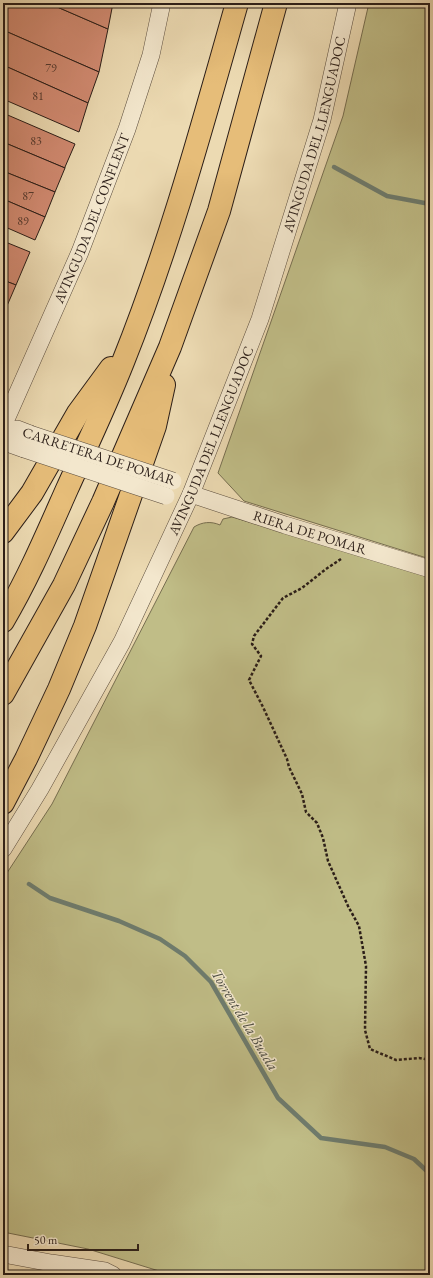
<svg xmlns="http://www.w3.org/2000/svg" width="433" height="1278" viewBox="0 0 433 1278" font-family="'EB Garamond',serif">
<rect width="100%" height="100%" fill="#ecdab2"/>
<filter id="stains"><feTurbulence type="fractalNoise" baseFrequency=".005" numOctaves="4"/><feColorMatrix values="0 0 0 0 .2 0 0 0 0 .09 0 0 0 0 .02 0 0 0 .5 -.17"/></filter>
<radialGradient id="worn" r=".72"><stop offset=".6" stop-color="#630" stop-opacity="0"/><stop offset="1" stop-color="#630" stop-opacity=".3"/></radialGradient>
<g fill="#c0bd87" stroke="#766e50">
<path d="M 369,3 L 430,3 L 430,559 L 244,501 L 218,473 L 343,116 Z"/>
<path d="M 232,517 L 430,575 L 430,1275 L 164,1275 L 159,1271 L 88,1249 L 3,1232 L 3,879 L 52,804 L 194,527 C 202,522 211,521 220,525 L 223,519 Z"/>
</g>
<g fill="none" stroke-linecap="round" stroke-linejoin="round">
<g stroke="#6e7c6e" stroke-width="4.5">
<path d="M 334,167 L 387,196 L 430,204"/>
<path d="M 29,884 L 50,898 L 119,921 L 160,939 L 185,956 L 211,982 L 278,1098 L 321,1138 L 385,1147 L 414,1159 L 430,1174"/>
</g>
</g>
<g fill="#d18a71" stroke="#2b1e18">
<path d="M 6,3 L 48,3 L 108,29 L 99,72 L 3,30 L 3,20 Z"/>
<path d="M 48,3 L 113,3 L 108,29 Z"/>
<path d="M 3,30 L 99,72 L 88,103 L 3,65 Z"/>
<path d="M 3,65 L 88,103 L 79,132 L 3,99 Z"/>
<path d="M 3,113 L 75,144 L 65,167 L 65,168 L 3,142 Z"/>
<path d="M 3,142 L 65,168 L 55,192 L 3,171 Z"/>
<path d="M 3,171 L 55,192 L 45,217 L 3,199 Z"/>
<path d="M 3,199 L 45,217 L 35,240 L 3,226 Z"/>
<path d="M 3,241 L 30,252 L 16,285 L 3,280 Z"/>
<path d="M 3,280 L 16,285 L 3,315 Z"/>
</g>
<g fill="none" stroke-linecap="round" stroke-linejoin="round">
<g stroke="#5b4d3e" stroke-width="18">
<g id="minor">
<path id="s1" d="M 3,426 L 80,252 L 127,129 L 151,55 L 162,3"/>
<path d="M 3,432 L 17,429 L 30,434"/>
<path d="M 3,436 L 10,444 L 24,449"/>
<path id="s2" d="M 191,494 L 285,525 L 430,569"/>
<path id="s3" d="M 3,849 L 40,789 L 122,642 L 191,494 L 260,319 L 322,120 L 348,3"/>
<path d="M 3,1254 L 51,1263 L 105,1271 L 113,1275"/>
</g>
</g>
<g stroke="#2b1e18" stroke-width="24">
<g id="motorway">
<path d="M 3,532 L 32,493 L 78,413 L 111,368"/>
<path d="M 3,621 C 28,579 47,534 67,489 C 86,447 106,405 123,362 C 170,245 203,123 237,3"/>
<path d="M 3,694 L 64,585 L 103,502 L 170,347 L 219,211 L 276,3"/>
<path d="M 3,803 L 26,759 L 59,689 L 85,626 L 155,426 L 164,385"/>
</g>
</g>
<path stroke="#2b1e18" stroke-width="2.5" stroke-dasharray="3 2" stroke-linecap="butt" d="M 341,559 L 326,569 L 302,588 L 283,598 L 254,636 L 252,644 L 261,656 L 249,680 L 263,707 L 287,759 L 289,767 L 302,794 L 306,812 L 317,823 L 323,838 L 328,861 L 348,906 L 359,926 L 366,966 L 365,1030 L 370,1049 L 396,1060 L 419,1058 L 430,1060"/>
<use href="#minor" stroke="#f3e7cd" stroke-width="17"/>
<use href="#motorway" stroke="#e6bd79" stroke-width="22"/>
<g stroke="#5b4d3e" stroke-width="18" stroke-linecap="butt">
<g id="minor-bridge">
<path d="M 30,434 L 173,481"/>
<path d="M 24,449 L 166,496"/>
</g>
</g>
<use href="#minor-bridge" stroke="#f3e7cd" stroke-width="17"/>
</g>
<g text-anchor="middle" stroke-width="3" stroke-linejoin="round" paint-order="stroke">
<g font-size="12" fill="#54392e">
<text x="51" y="72">79</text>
<text x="38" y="100">81</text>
<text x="36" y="145">83</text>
<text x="28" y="200">87</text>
<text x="23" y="225">89</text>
</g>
<g font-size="14" fill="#2b1e18" stroke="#f3e7cd">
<text dy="5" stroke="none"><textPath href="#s3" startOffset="783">AVINGUDA DEL LLENGUADOC</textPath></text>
<text dy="5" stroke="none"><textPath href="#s1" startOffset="226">AVINGUDA DEL CONFLENT</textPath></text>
<text dy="5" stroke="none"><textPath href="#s3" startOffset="459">AVINGUDA DEL LLENGUADOC</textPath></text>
<text transform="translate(99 456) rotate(18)" y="5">CARRETERA DE POMAR</text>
<text dy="5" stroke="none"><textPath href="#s2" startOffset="125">RIERA DE POMAR</textPath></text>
</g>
<g font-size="15" font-style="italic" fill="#4c4d43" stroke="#f3e7cd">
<text transform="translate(245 1020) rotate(59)" y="5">Torrent de la Buada</text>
</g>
</g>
<rect width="433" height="1278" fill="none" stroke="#ecdab2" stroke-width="16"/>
<rect x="4" y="4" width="425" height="1270" fill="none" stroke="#2b1e18" stroke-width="2"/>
<rect x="8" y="8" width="417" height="1262" fill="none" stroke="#2b1e18"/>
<path d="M28 1244v6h110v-6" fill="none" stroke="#2b1e18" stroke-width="2"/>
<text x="34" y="1244" font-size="12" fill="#2b1e18" stroke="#f3e7cd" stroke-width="3" paint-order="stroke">50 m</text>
<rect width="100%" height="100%" filter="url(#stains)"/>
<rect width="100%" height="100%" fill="url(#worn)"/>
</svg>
